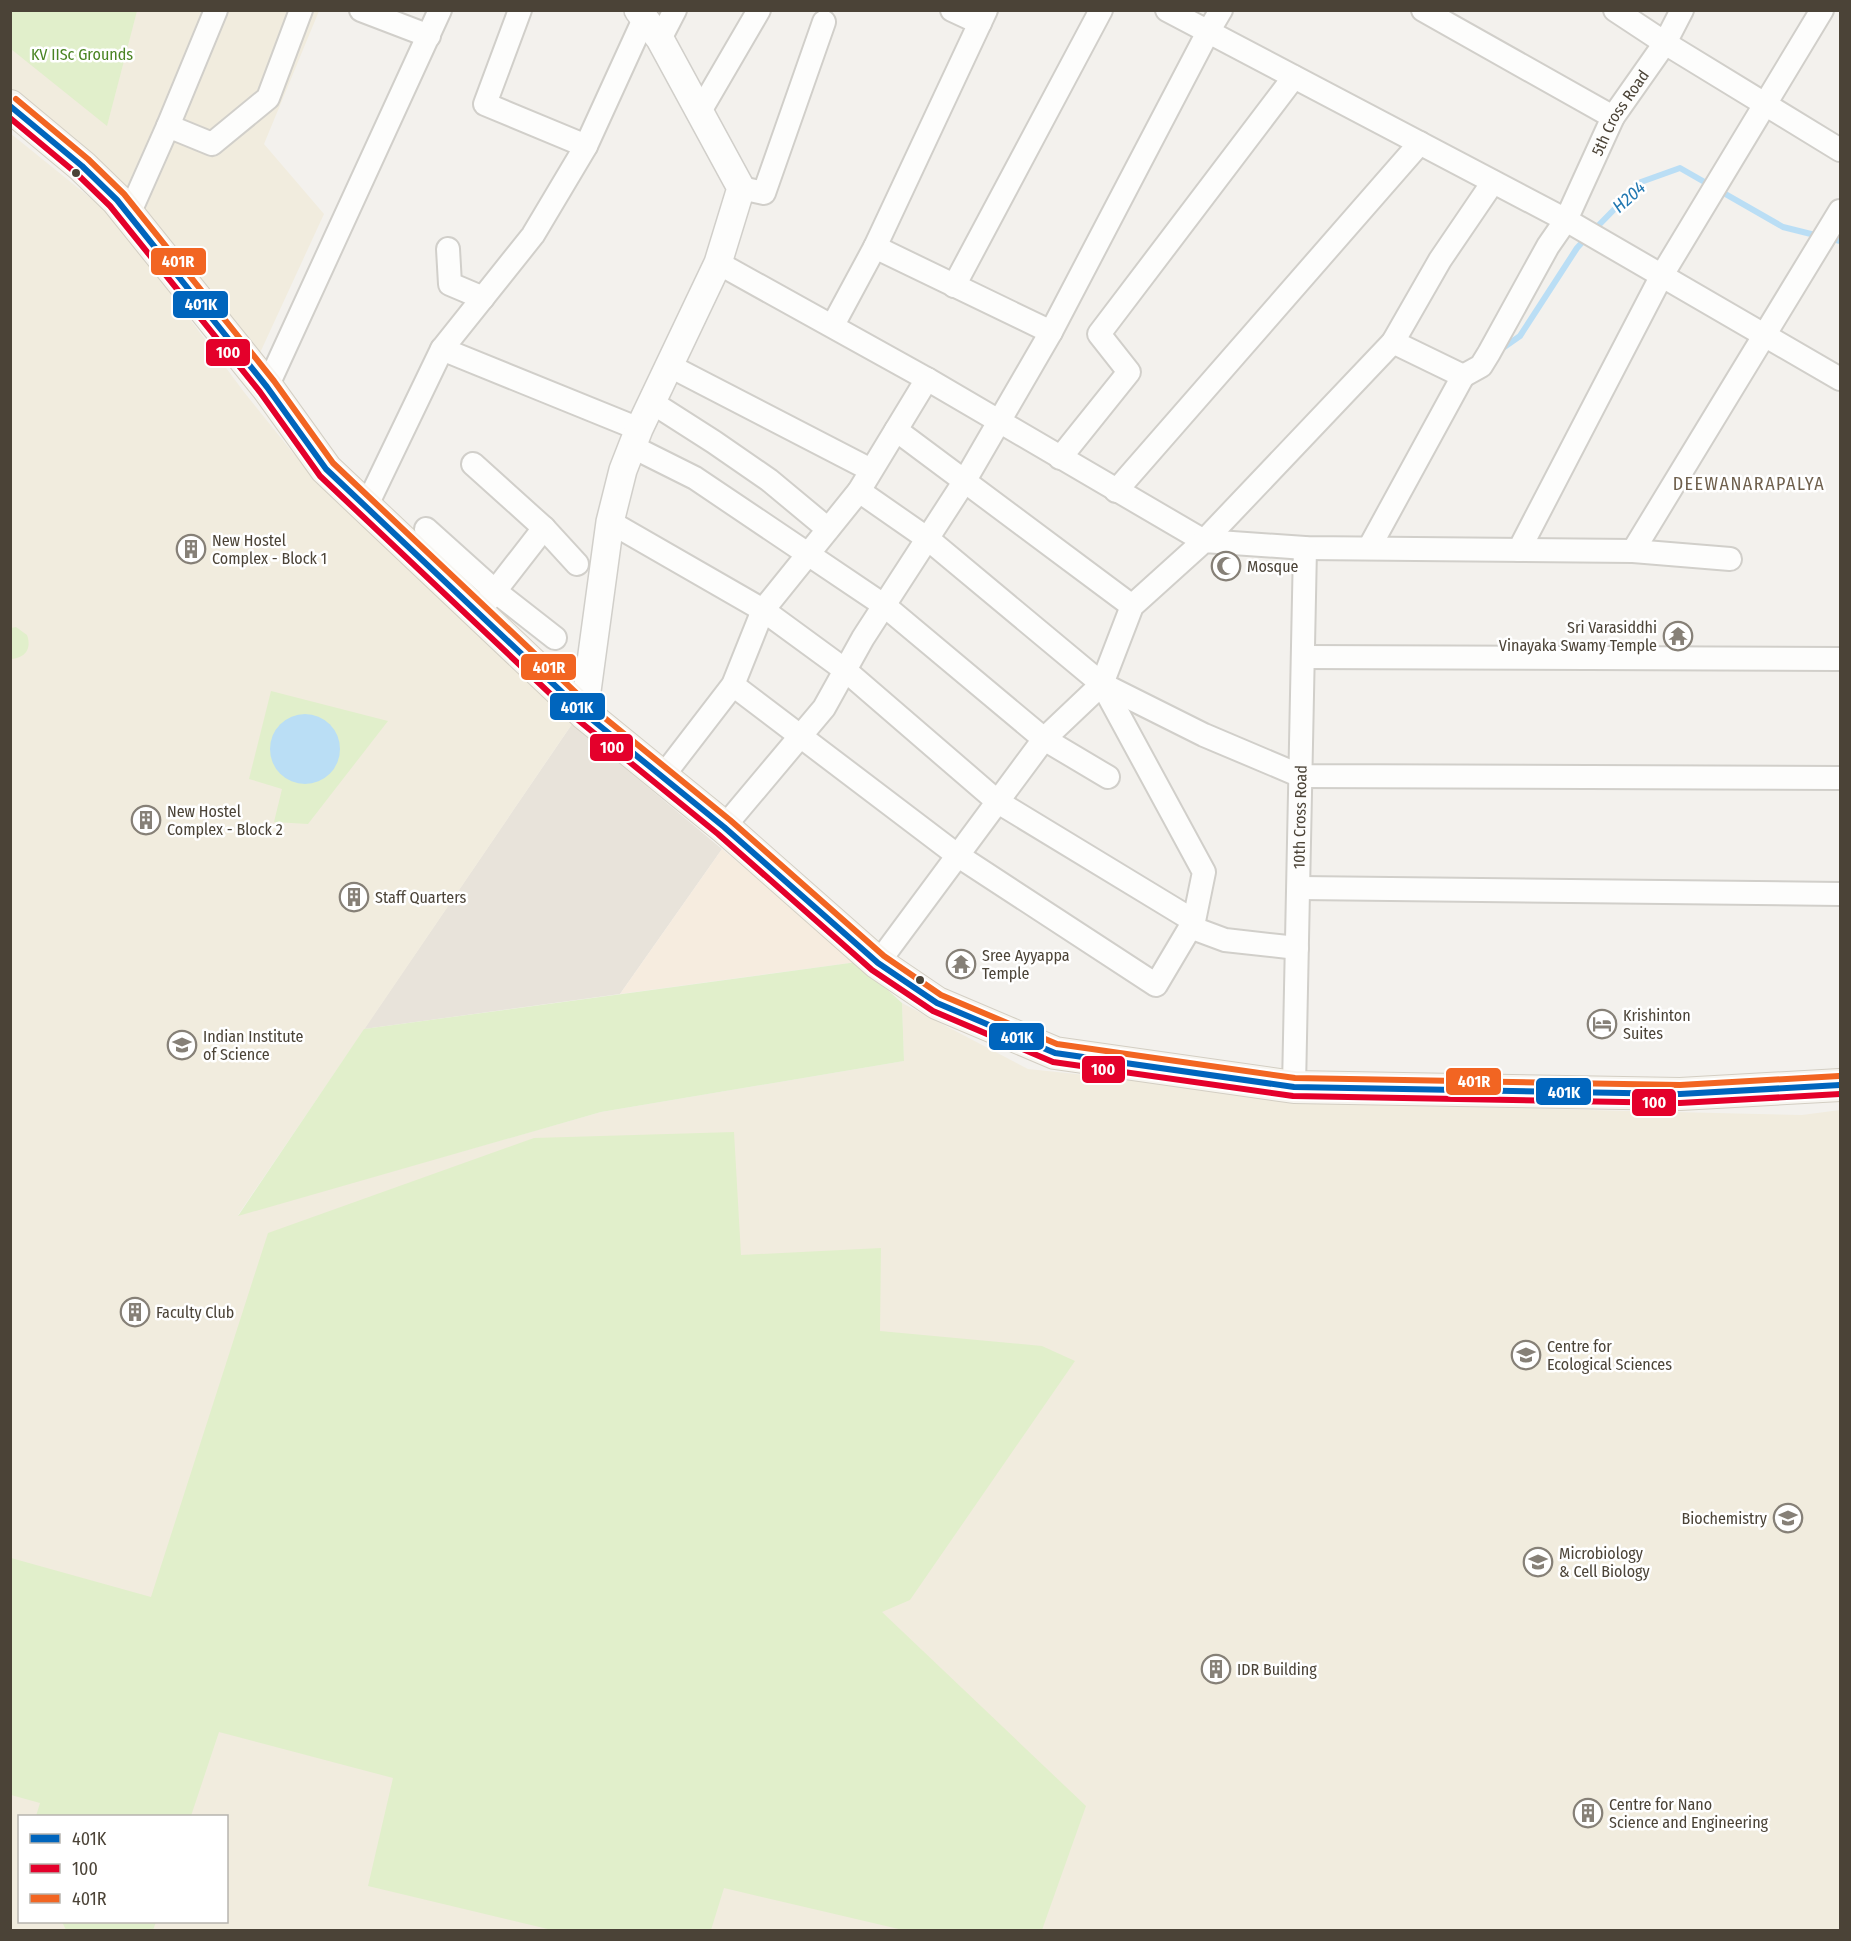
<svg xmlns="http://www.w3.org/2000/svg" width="1851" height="1941" viewBox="0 0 1851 1941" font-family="'Fira Sans Condensed',sans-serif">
<rect width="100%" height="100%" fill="#f3f1ed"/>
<path fill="#e8e3da" d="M 572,724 L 722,849 L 620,994 L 364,1029 Z"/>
<path fill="#f6ecdf" d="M 722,849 L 857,962 L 620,994 Z"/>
<g fill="#f1ecde" fill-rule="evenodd">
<path d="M 11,11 L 319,11 L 264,144 L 324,214 L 259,355 L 123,188 L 11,90 Z"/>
<path d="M 10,133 L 114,217 L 244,392 L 293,453 L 572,724 L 238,1215 L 601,1112 L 904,1061 L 902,1003 L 1028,1069 L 1375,1105 L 1802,1115 L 1840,1110 L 1840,1930 L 11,1930 ZM 20,1816 L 226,1816 L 226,1922 L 20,1922 Z"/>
</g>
<g fill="#e1efcb">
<path d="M 10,11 L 137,11 L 107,126 L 11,49 Z"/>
<path d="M 16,627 L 27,635 C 32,649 25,658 11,659 L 11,628 Z"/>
<path d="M 271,691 L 388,721 L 308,824 L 274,822 L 282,789 L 249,779 Z"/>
<path d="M 857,962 L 902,1003 L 904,1061 L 601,1112 L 238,1216 L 364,1029 Z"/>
<path d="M 734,1132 L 741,1255 L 881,1248 L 880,1331 L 1042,1346 L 1075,1361 L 910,1600 L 882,1612 L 1086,1806 L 1042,1930 L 903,1930 L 724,1888 L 711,1930 L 552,1930 L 368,1886 L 393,1778 L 219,1732 L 191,1816 L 36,1816 L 40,1803 L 11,1795 L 11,1558 L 151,1597 L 268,1233 L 534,1138 Z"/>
<path d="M 62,1922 L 156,1922 L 153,1930 L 66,1930 Z"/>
</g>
<circle fill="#badef5" cx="305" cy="749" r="35"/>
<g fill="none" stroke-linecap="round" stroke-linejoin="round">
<g stroke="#badef5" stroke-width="6">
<path d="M 1593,231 L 1641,182 L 1680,168 L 1783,227 L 1819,236"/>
<path d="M 1829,238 L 1840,241"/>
<path d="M 1500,350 L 1520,336 L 1577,248 L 1586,238"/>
</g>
<g stroke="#d1cfca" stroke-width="26">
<g id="minor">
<path d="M 361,10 L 429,36"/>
<path d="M 520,10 L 485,104 L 586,146"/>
<path d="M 952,10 L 980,23"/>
<path d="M 1167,10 L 1566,220 L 1840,379"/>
<path d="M 1423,10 L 1613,117"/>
<path d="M 1615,10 L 1665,43 L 1840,150"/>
<path d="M 660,39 L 675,10"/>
<path d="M 699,113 L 759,10"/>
<path d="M 168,126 L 212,144 L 268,98 L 301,10"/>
<path d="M 741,188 L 764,193 L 824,22"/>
<path d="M 129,214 L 168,126 L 216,10"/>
<path d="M 875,247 L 1051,332"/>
<path d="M 448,249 L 450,284 L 483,298"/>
<path d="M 718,263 L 927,379 L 1204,541 L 1393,342 L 1440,260 L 1493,182"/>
<path d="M 954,286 L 1101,10"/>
<path d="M 833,325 L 875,247 L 986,10"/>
<path d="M 442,349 L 533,235 L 586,146 L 644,19"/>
<path d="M 670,366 L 871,470"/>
<path id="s1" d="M 1463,376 L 1481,366 L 1489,353 L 1548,246 L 1566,220 L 1613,117 L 1665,43 L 1682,10"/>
<path d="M 267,387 L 440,10"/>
<path d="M 653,403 L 714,442 L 769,480 L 828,529"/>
<path d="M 896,430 L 1132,606"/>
<path d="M 631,446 L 695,478 L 885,606 L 1044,739 L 1108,777"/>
<path d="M 1060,458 L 1129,372 L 1099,334 L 1294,77"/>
<path d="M 473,464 L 544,528 L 478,613"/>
<path d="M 859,491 L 928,539 L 1102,684 L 1204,735 L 1301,776 L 1840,778"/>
<path d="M 1116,491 L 1420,143"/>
<path d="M 366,507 L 442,349 L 639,429"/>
<path d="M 610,522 L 763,610 L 845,670 L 998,802 L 1194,921"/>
<path d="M 544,528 L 577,564"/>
<path d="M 426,529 L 495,591 L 555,638"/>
<path d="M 1369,548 L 1463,376 L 1393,342"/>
<path d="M 1519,550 L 1662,275 L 1822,10"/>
<path d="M 1633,551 L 1840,211"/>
<path d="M 1303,657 L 1840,659"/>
<path d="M 733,685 L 957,855 L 1156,985 L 1194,921 L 1204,872 L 1102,684"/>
<path d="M 663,776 L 733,685 L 763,610 L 859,491 L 927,379"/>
<path d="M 724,827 L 824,708 L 863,638 L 964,482 L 1051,332 L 1208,32 L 1221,10"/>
<path d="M 1300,888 L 1840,894"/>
<path d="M 1190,927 L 1225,940 L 1297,948"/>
<path d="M 878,963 L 1044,739 L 1102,684 L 1132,606 L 1204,541 L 1305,548 L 1633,551 L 1730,559"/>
<path id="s2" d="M 1294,1087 L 1305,548"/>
</g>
</g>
<g stroke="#d1cfca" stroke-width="30">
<path id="tertiary" d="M 584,713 L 610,522 L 623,470 L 639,429 L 718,263 L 741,188 L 660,39 L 638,10"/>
</g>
<g stroke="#d3cec3" stroke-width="34">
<path id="secondary" d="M 10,106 L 82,166 L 117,200 L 267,387 L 326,469 L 584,713 L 724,827 L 878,963 L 937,1003 L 1055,1053 L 1294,1087 L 1680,1094 L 1840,1085"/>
</g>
<use href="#minor" stroke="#fdfdfc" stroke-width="22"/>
<use href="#tertiary" stroke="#fdfdfc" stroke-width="27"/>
<use href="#secondary" stroke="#f7f5f0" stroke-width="32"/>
<g stroke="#fff" stroke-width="10">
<path id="bus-1" d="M 10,106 L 82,166 L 117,200 L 267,387 L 326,469 L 584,713 L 724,827 L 878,963 L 937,1003 L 1055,1053 L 1294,1087 L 1680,1094 L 1840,1085"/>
</g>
<g stroke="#fff" stroke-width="10">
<path id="bus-2" d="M 10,118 L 76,173 L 110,206 L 260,392 L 320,476 L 578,720 L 718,834 L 872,970 L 933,1011 L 1053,1062 L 1293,1096 L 1680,1103 L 1840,1094"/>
</g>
<g stroke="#fff" stroke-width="10">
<path id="bus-3" d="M 16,99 L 88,159 L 124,194 L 274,381 L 333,463 L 590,706 L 730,820 L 884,956 L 941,995 L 1057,1044 L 1295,1078 L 1680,1085 L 1839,1076"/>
</g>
<use href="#bus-1" stroke="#0065bd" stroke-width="6"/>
<use href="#bus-2" stroke="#e4002b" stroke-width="6"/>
<use href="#bus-3" stroke="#f26522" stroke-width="6"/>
</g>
<defs>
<g id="building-ring" transform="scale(1.5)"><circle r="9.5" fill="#fff" stroke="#868077" stroke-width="1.5"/><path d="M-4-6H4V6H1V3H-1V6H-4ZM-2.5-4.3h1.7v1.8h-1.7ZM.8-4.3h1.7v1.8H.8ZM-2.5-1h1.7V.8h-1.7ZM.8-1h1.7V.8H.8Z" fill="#868077"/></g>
<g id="mosque-ring" transform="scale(1.5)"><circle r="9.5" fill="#fff" stroke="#868077" stroke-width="1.5"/><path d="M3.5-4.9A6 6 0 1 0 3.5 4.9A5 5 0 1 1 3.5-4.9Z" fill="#868077"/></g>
<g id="temple-ring" transform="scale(1.5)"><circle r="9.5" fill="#fff" stroke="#868077" stroke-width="1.5"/><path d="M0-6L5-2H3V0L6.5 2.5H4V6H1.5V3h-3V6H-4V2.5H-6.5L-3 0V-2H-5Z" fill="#868077"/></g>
<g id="hotel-ring" transform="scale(1.5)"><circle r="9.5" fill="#fff" stroke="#868077" stroke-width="1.5"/><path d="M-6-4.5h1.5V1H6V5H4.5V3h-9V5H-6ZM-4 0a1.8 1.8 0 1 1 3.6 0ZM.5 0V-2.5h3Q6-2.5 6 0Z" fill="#868077"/></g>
<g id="university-ring" transform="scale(1.5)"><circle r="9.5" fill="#fff" stroke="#868077" stroke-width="1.5"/><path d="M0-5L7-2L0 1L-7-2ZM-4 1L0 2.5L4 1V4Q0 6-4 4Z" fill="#868077"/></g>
</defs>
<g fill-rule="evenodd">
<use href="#building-ring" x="191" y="549"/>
<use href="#mosque-ring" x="1226" y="566"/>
<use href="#temple-ring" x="1678" y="636"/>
<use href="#building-ring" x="146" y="820"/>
<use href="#building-ring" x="354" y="897"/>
<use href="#temple-ring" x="961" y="964"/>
<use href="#hotel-ring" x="1602" y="1024"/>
<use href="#university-ring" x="182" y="1045"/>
<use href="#building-ring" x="135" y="1312"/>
<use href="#university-ring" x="1526" y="1355"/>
<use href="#university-ring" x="1788" y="1518"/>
<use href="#university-ring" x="1538" y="1562"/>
<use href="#building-ring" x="1216" y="1669"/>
<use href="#building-ring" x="1588" y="1813"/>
</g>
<g fill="#4b4337" stroke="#fff" stroke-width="2">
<circle cx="76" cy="173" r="5"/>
<circle cx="920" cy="980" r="5"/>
</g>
<g text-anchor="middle" stroke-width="5" stroke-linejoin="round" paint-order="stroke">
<g font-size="16" fill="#4a8423" stroke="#fff">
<text x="82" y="60">KV IISc Grounds</text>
</g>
<g font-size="16" fill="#4b4337" stroke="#fff">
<text dy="6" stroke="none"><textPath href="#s1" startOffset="310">5th Cross Road</textPath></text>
<text dy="6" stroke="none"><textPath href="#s2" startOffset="270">10th Cross Road</textPath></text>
</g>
<g font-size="16" fill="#4b4337" stroke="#fff" text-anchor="start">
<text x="212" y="546">New Hostel<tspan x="212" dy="18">Complex - Block 1</tspan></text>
<text x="1247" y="572">Mosque</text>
<text x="1657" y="633" text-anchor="end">Sri Varasiddhi<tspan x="1657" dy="18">Vinayaka Swamy Temple</tspan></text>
<text x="167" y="817">New Hostel<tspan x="167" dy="18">Complex - Block 2</tspan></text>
<text x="375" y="903">Staff Quarters</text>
<text x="982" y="961">Sree Ayyappa<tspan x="982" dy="18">Temple</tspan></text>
<text x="1623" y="1021">Krishinton<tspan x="1623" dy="18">Suites</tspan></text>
<text x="203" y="1042">Indian Institute<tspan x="203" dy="18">of Science</tspan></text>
<text x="156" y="1318">Faculty Club</text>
<text x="1547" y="1352">Centre for<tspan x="1547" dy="18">Ecological Sciences</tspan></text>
<text x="1767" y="1524" text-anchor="end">Biochemistry</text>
<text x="1559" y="1559">Microbiology<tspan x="1559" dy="18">&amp; Cell Biology</tspan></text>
<text x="1237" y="1675">IDR Building</text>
<text x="1609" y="1810">Centre for Nano<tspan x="1609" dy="18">Science and Engineering</tspan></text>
</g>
<g font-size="18" font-style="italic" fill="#2278b1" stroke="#fff">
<text transform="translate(1629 197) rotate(-42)" y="6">H204</text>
</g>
<g font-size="18" letter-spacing="1.5" fill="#6f604d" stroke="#fff">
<text x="1749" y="490">DEEWANARAPALYA</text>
</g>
</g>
<g stroke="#fff" stroke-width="2">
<rect x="150" y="247" width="57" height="29" rx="6" fill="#f26522"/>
<rect x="172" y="290" width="57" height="29" rx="6" fill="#0065bd"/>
<rect x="205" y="338" width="46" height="29" rx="6" fill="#e4002b"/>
<rect x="520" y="653" width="57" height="28" rx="6" fill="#f26522"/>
<rect x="549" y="692" width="57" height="29" rx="6" fill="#0065bd"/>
<rect x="589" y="733" width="45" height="29" rx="6" fill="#e4002b"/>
<rect x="988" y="1022" width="57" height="29" rx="6" fill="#0065bd"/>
<rect x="1081" y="1055" width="45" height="29" rx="6" fill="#e4002b"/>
<rect x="1445" y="1067" width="57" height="29" rx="6" fill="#f26522"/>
<rect x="1535" y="1077" width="57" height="29" rx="6" fill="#0065bd"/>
<rect x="1631" y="1088" width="46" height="29" rx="6" fill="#e4002b"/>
</g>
<g font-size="16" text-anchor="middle" font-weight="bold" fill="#fff">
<text x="178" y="267">401R</text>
<text x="201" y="310">401K</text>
<text x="228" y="358">100</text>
<text x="549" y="673">401R</text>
<text x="577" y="713">401K</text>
<text x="612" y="753">100</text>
<text x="1017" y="1043">401K</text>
<text x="1103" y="1075">100</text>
<text x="1474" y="1087">401R</text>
<text x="1564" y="1098">401K</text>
<text x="1654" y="1108">100</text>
</g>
<rect width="1851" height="1941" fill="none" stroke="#4b4337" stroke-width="24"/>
<rect x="18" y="1815" width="210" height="108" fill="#ffffff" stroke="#b7b4af" stroke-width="1.5"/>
<rect x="30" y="1834" width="30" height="9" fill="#0065bd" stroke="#b7b4af" stroke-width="1.5"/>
<text x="72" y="1845" font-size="18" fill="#4b4337">401K</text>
<rect x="30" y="1864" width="30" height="9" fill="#e4002b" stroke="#b7b4af" stroke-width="1.5"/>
<text x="72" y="1875" font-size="18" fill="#4b4337">100</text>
<rect x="30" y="1894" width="30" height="9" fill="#f26522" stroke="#b7b4af" stroke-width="1.5"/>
<text x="72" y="1905" font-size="18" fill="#4b4337">401R</text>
</svg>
